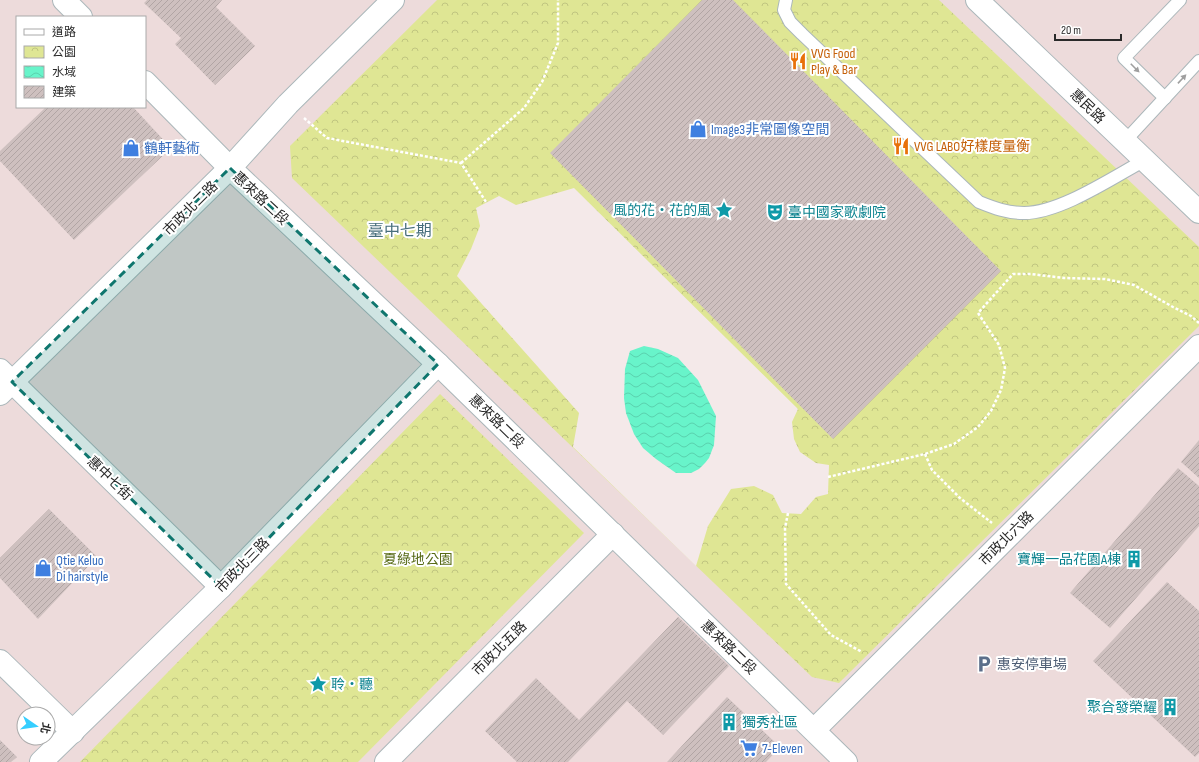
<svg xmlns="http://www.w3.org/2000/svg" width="1199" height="762" viewBox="0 0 1199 762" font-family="'Sofia Sans Condensed','Noto Sans TC',sans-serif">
<defs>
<pattern id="park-crowns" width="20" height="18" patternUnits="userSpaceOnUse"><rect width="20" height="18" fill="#dfe694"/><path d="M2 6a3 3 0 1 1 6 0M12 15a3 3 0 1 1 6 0" fill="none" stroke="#c0c580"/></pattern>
<pattern id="water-waves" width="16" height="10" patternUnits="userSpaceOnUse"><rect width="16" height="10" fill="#68f4ca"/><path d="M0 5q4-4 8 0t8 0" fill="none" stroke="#5ad1ae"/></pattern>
<pattern id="building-hatch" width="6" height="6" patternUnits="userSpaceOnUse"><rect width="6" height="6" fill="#cec0bf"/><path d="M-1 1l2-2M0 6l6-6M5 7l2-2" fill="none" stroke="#b1a5a4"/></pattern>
</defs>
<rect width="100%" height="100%" fill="#eddbdb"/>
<g fill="url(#park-crowns)">
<path d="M 437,0 L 939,0 L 1199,247 L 1199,326 L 839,683 L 812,677 L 292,178 L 290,146 Z"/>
<path d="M 440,394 L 584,533 L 358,762 L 80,762 Z"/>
</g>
<path fill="#f4e9e9" d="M 574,188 L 798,409 L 792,422 L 794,439 L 800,452 L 816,463 L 829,465 L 828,494 L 816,497 L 801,514 L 782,513 L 773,495 L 754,486 L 731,489 L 708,526 L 696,566 L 573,447 L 579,413 L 457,276 L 471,249 L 480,226 L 476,208 L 499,196 L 516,205 Z"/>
<path fill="url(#water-waves)" d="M 644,346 L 658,349 L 678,358 L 698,380 L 716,416 L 714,445 L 709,458 L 705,463 L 699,469 L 691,473 L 676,473 L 656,459 L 643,448 L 634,434 L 626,413 L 624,398 L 625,369 L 630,351 Z"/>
<g fill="url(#building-hatch)">
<path d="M 147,0 L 222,0 L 216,7 L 255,46 L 215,85 L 175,44 L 181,38 L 144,3 Z"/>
<path d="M 702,0 L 733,0 L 1001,271 L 833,439 L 550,153 Z"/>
<path d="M 46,107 L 133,107 L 171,148 L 74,240 L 0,161 L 0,151 Z"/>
<path d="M 1199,440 L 1199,478 L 1181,462 Z"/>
<path d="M 1178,468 L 1199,486 L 1199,526 L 1110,628 L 1070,593 Z"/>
<path d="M 49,509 L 97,557 L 38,619 L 0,578 L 0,558 Z"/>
<path d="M 1167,582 L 1199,611 L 1199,753 L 1195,757 L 1093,661 Z"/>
<path d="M 678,617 L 729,666 L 663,735 L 627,701 L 568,762 L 517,762 L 485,731 L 536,678 L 579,720 Z"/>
<path d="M 727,697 L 780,747 L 766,762 L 667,762 Z"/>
<path d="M 0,740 L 17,757 L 11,762 L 0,762 Z"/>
</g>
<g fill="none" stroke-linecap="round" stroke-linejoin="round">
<g stroke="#abb7ba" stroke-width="14">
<g id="lane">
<path d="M 786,0 L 784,10 L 790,22 L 802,34 L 979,202 C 994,208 1007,213 1024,213 C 1060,213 1112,178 1145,160"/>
<path d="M 1165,98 L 1124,58 L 1180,0"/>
<path d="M 1125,141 L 1199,61"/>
</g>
</g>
<g stroke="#abb7ba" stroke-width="24">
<g id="street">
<path d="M 64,0 L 81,17"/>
<path d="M 977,0 L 1199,212"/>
<path d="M 145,82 L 230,168 L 438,364 L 846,762"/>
<path d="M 0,370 L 221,587"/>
<path d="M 0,394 L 230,168 L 288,104 L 393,0"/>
<path d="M 0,661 L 73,732"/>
<path d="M 814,730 L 1199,346"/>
<path d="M 41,762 L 221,587 L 438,364"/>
<path d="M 386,762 L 613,534"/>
</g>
</g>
<g stroke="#fff" stroke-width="2.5" stroke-dasharray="3 2" stroke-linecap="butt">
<path d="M 304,118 L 327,138 L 461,163 L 486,202"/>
<path d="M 461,163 L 524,108 L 542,82 L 558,43 L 558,0"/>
<path d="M 925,454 L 932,470 L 960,498 L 992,523"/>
<path d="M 828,477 L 925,454 L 954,444 L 978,427 L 991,411 L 1001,390 L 1005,368 L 999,345 L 978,313 L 1013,274 L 1031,274 L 1064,278 L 1105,279 L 1134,285 L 1173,307 L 1191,316 L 1199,323"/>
<path d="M 788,513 L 785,528 L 786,584 L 831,635 L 862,652"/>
</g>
<use href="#lane" stroke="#fff" stroke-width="12"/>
<use href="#street" stroke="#fff" stroke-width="22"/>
</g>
<defs><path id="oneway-solid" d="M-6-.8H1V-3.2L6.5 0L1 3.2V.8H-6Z"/></defs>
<g fill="#9f9f9f">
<use href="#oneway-solid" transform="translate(1135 68) rotate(45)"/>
<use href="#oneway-solid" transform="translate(1182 79) rotate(-47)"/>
</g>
<path fill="#0f766e" fill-opacity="0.2" stroke="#0f766e" stroke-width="3" stroke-dasharray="8 5" stroke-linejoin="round" d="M 230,168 L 438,364 L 221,587 L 12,382 Z"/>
<defs>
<g id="restaurant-bare" transform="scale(1.38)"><path d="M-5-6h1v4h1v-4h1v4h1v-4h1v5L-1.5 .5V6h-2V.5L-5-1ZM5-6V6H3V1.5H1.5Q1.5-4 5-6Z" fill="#e8710a" stroke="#fff" stroke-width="2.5" paint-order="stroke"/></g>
<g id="shop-bare" transform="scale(1.38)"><path d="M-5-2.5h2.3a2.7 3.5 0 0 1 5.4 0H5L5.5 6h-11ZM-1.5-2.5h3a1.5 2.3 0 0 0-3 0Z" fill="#3f7fe0" stroke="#fff" stroke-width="2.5" paint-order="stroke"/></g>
<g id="sight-bare" transform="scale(1.38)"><path d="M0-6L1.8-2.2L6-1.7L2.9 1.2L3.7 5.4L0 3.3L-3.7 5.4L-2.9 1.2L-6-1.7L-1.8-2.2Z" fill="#0f9aa8" stroke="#fff" stroke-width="2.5" paint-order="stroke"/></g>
<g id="theatre-bare" transform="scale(1.38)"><path d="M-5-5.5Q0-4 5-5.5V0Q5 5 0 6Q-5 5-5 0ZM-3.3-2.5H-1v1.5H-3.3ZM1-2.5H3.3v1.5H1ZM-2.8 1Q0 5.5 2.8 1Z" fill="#0f9aa8" stroke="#fff" stroke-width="2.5" paint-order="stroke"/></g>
<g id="building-bare" transform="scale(1.38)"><path d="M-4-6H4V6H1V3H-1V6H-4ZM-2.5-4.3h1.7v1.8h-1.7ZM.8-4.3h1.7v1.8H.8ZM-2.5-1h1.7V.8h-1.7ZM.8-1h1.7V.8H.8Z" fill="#0f9aa8" stroke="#fff" stroke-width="2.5" paint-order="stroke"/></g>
<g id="parking-bare" transform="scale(1.38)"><path d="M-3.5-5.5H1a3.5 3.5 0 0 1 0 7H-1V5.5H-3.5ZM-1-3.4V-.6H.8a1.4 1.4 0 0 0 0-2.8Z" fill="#5c6f8a" stroke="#fff" stroke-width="2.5" paint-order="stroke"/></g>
<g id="supermarket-bare" transform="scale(1.38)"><path d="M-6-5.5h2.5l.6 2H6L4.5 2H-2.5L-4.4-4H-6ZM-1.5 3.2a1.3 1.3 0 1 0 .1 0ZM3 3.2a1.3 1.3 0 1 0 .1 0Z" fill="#3f7fe0" stroke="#fff" stroke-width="2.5" paint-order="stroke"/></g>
</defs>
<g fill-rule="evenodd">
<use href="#restaurant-bare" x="798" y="61"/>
<use href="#shop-bare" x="698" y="129"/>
<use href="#restaurant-bare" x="901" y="146"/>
<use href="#shop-bare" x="131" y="148"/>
<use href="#sight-bare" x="724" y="210"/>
<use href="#theatre-bare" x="775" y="212"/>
<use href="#building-bare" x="1134" y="559"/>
<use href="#shop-bare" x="43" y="568"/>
<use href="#parking-bare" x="984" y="664"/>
<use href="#sight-bare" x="318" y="684"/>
<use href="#building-bare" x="1170" y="707"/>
<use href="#building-bare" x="729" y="722"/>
<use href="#supermarket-bare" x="749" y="748"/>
</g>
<g text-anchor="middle" stroke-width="4" stroke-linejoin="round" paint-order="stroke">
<g font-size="14" fill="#c56008" stroke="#fff" text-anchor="start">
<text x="811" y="58">VVG Food<tspan x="811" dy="16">Play &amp; Bar</tspan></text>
<text x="914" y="151">VVG LABO好樣度量衡</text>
</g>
<g font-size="14" fill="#2a2a2a" stroke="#fff">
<text transform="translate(1088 106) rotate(44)" y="5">惠民路</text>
<text transform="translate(261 198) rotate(43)" y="5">惠來路二段</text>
<text transform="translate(190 208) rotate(-45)" y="5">市政北二路</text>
<text transform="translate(497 421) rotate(44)" y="5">惠來路二段</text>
<text transform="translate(110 478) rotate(44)" y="5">惠中七街</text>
<text transform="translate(1006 538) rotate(-45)" y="5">市政北六路</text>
<text transform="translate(242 565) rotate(-46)" y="5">市政北三路</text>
<text transform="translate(729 647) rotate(44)" y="5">惠來路二段</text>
<text transform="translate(499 648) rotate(-45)" y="5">市政北五路</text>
</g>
<g font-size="14" fill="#366cbe" stroke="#fff" text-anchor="start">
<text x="711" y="134">Image3非常圖像空間</text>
<text x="144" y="153">鶴軒藝術</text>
<text x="56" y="565">Qtie Keluo<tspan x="56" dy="16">Di hairstyle</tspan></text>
<text x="762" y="753">7-Eleven</text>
</g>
<g font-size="14" fill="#0d838f" stroke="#fff" text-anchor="end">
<text x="711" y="215">風的花‧花的風</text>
<text x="788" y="217" text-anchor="start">臺中國家歌劇院</text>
<text x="1121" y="564">寶輝一品花園A棟</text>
<text x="331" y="689" text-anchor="start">聆‧聽</text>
<text x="1157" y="712">聚合發榮耀</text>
<text x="742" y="727" text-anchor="start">獨秀社區</text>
</g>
<g font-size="14" fill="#576a16" stroke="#fff">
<text x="418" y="564">夏綠地公園</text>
</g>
<g font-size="14" fill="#4e5e75" stroke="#fff" text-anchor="start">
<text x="997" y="669">惠安停車場</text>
</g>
<g font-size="16" fill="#486f7c" stroke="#fff">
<text x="400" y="236">臺中七期</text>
</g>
</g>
<rect x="16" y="16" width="130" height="92" fill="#ffffff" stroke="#aaaaaa"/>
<rect x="24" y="29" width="20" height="6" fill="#ffffff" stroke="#aaaaaa"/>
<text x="52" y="36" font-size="12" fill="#2a2a2a">道路</text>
<rect x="24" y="46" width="20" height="12" fill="url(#park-crowns)" stroke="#aaaaaa"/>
<text x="52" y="56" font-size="12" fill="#2a2a2a">公園</text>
<rect x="24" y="66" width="20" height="12" fill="url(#water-waves)" stroke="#aaaaaa"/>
<text x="52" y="76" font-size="12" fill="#2a2a2a">水域</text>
<rect x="24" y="86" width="20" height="12" fill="url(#building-hatch)" stroke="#aaaaaa"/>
<text x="52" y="96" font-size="12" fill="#2a2a2a">建築</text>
<g transform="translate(36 726) rotate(103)"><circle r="19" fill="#ffffff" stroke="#aaaaaa"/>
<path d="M0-3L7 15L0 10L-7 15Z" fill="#35ceff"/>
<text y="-6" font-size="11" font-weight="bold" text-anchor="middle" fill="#2a2a2a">北</text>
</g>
<path d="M1055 34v6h66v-6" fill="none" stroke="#2a2a2a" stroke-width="2"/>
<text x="1061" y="34" font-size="12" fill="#2a2a2a" stroke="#ffffff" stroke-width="3" paint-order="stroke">20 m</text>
</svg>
